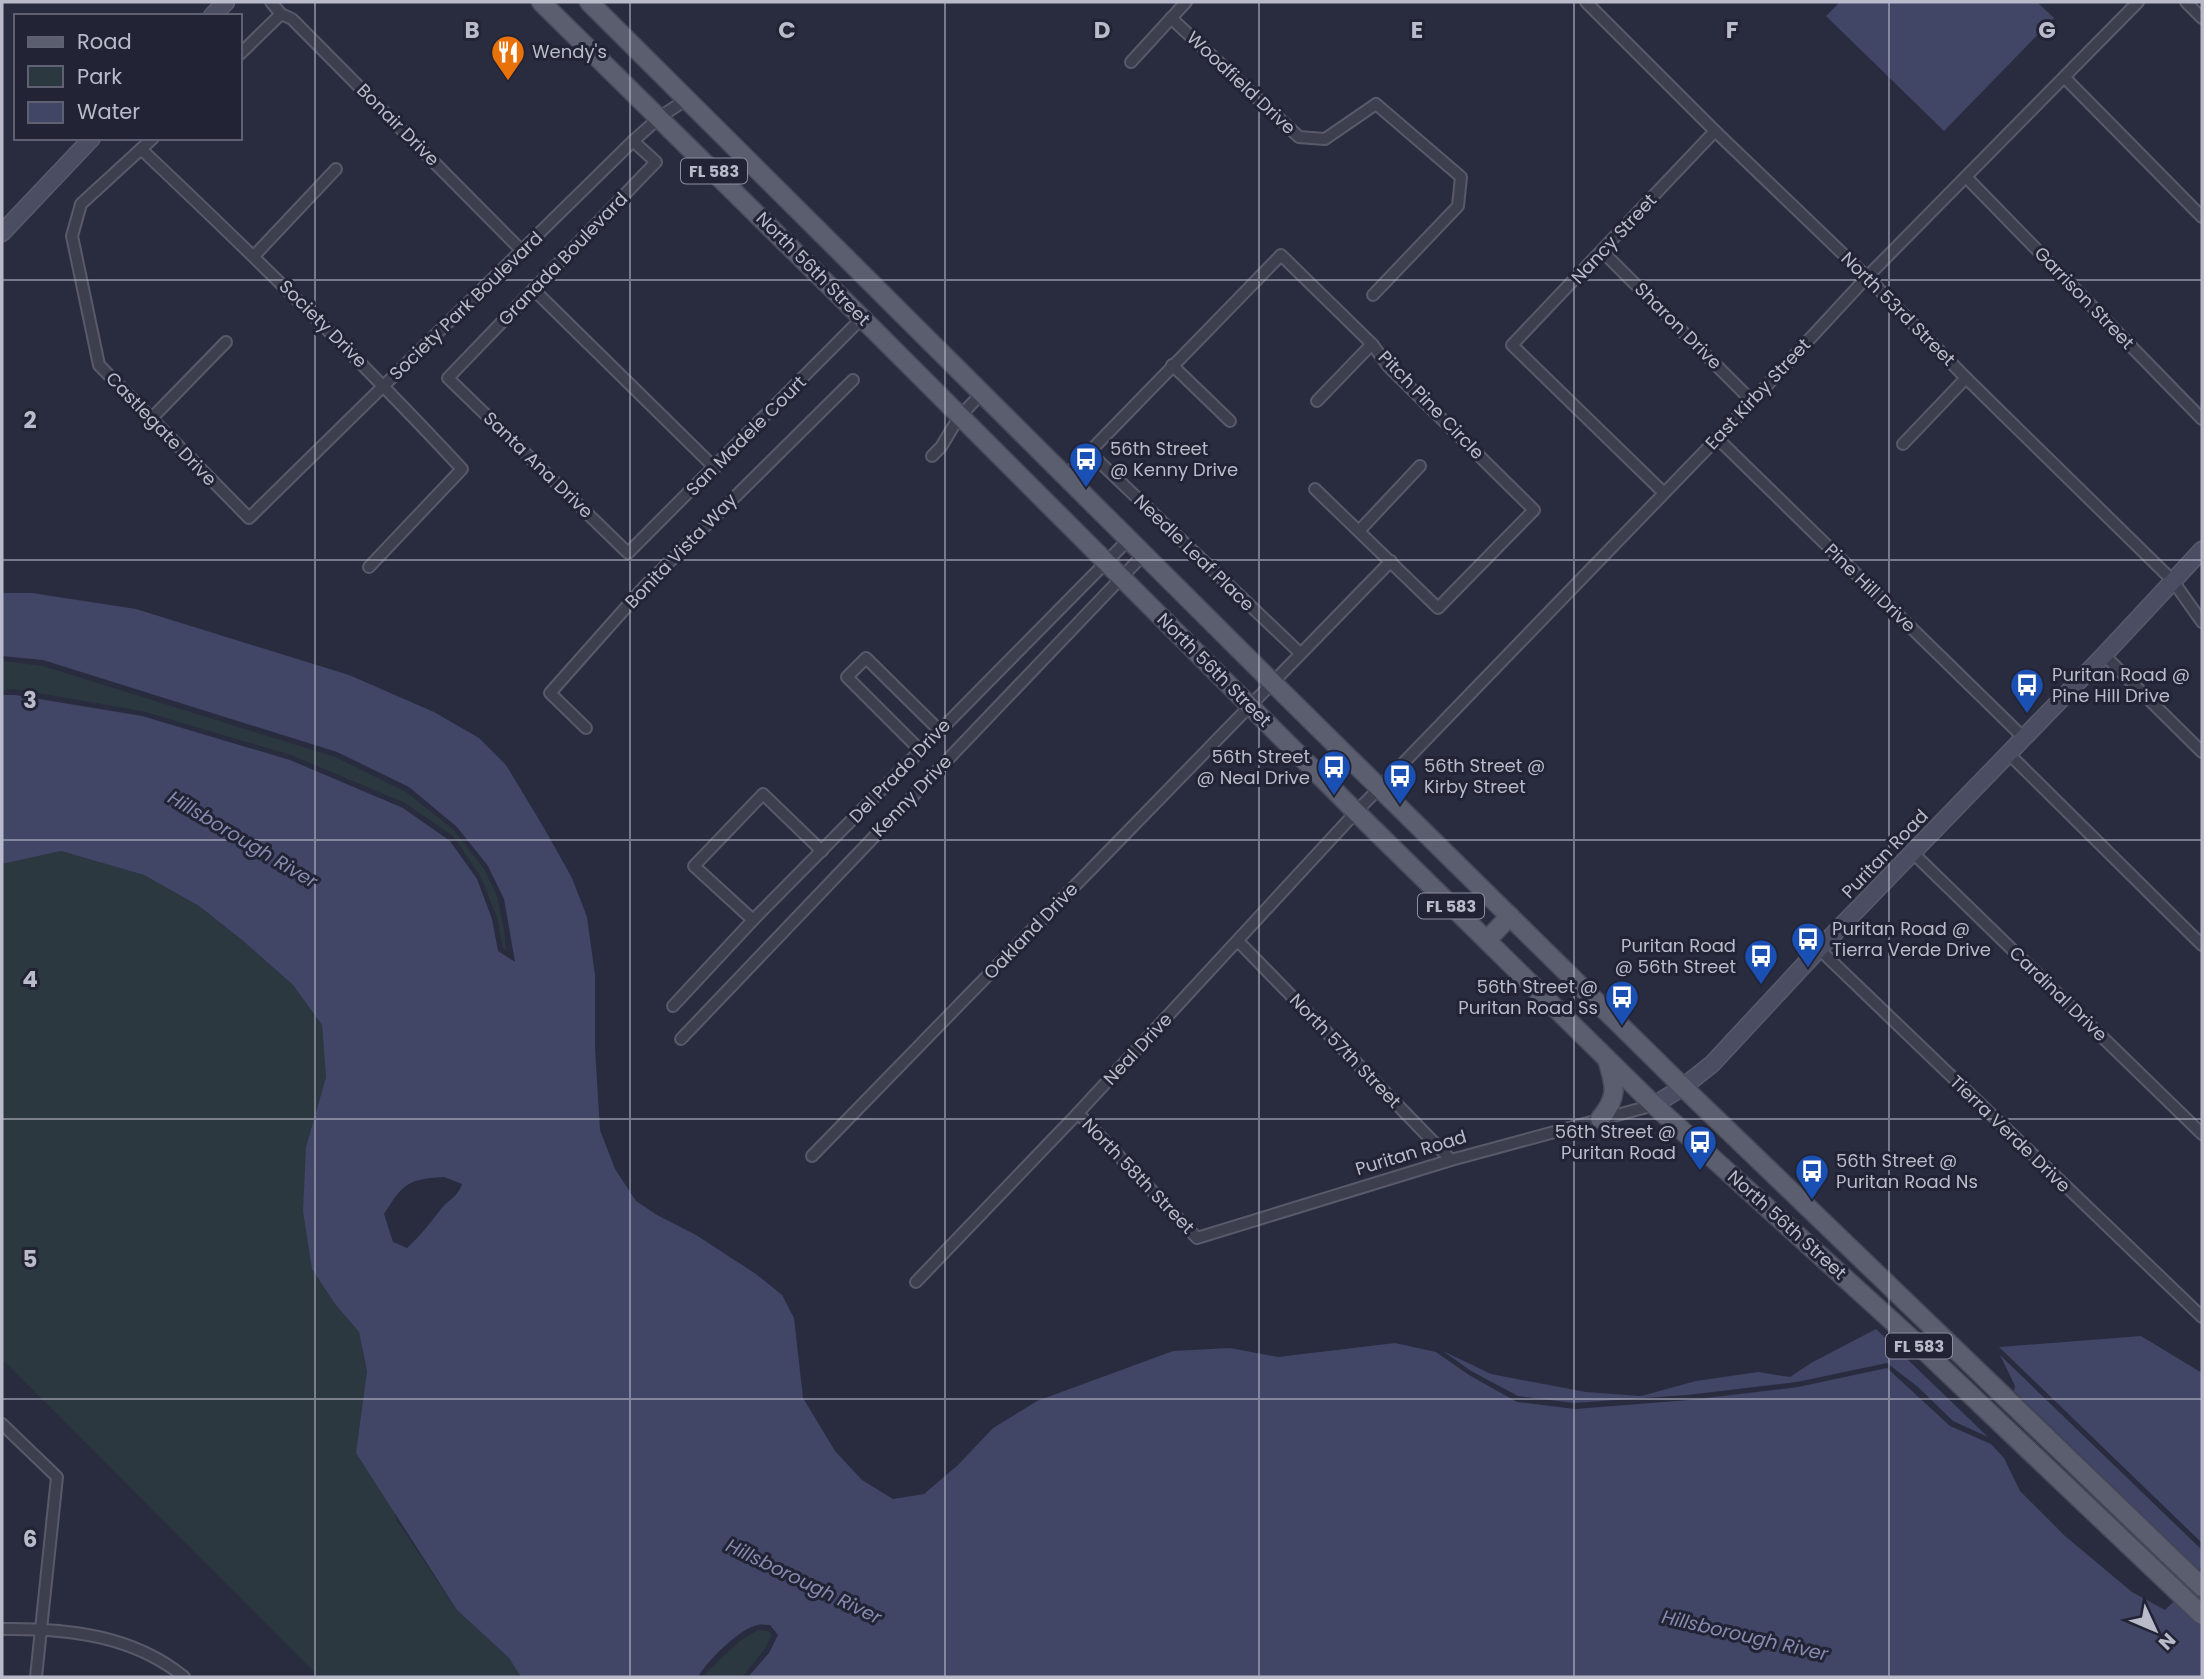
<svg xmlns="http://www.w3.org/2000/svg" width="2204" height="1679" viewBox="0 0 2204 1679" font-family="Poppins,sans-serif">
<rect width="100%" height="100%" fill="#292c3f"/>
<g fill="#2b3840">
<path d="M 2,661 L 43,666 L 335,757 L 406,792 L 454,830 L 484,869 L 497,896 L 504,930 L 506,950 L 503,948 L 497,918 L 481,877 L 453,836 L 405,803 L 291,755 L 142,711 L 15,689 L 2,690 Z"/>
<path d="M 61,851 L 144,875 L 199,906 L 242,940 L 293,985 L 322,1025 L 326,1077 L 306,1147 L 313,1269 L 335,1304 L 359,1332 L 367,1371 L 364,1407 L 397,1521 L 457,1610 L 509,1658 L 521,1677 L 319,1677 L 2,1359 L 2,864 Z"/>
<path d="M 758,1630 L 768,1631 L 772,1635 L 764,1650 L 742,1677 L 705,1677 L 707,1672 L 740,1641 Z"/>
</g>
<g fill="#414566" fill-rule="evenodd">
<path d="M 1840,2 L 2037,2 L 2054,18 L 1944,131 L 1826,16 Z"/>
<path d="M 2,593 L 32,593 L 136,609 L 349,675 L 434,712 L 479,738 L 506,765 L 544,828 L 572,878 L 587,917 L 595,975 L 595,1048 L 600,1130 L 615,1169 L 636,1201 L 657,1215 L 696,1235 L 756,1274 L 782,1295 L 794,1318 L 803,1398 L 835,1451 L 862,1480 L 893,1499 L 924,1494 L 958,1465 L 993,1428 L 1037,1401 L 1173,1351 L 1230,1348 L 1278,1357 L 1395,1343 L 1436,1352 L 1469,1375 L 1517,1402 L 1575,1409 L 1689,1400 L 1798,1387 L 1887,1368 L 1950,1426 L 1991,1444 L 2004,1458 L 2020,1491 L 2065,1536 L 2132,1592 L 2165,1610 L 2202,1574 L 2202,1677 L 748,1677 L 769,1653 L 778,1635 L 770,1625 C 766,1625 762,1624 758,1625 C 741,1627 706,1662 698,1677 L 521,1677 L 509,1658 L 457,1610 L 356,1453 L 367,1371 L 359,1332 L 335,1304 L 312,1269 L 303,1211 L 306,1147 L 326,1077 L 322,1025 L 293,985 L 242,940 L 199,906 L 144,875 L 61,851 L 2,864 L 2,695 L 15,695 L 142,716 L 290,760 L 403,808 L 450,841 L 477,879 L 492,919 L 498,951 L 515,962 L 504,899 L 488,866 L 457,827 L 409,787 L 337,752 L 43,660 L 2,656 ZM 444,1177 L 462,1184 C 457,1198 450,1198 441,1209 C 430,1223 421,1235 407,1248 L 393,1242 L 384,1214 C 403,1184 407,1179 444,1177 Z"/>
<path d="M 1876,1329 L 1988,1437 L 1953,1421 L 1918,1387 L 1887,1363 L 1797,1382 L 1687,1395 L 1574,1403 L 1518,1396 L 1471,1371 L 1443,1351 L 1491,1374 L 1586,1392 L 1641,1396 L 1696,1381 L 1758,1372 L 1790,1377 L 1811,1363 Z"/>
<path d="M 2141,1336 L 2202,1373 L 2202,1543 L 1999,1347 Z"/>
<path d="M 2000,1355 L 2202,1550 L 2202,1567 L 2196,1573 L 2198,1569 L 2014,1391 L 2015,1386 Z"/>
</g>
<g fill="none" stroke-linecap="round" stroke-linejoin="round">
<g stroke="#585a6a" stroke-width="14">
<g id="street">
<path d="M 271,2 L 281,14 L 292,19 L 523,252"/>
<path d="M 1586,2 L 1715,131 L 1867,277 L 1966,378 L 2173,581 L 2202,622"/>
<path d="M 2186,2 L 2202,18"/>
<path d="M 1171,18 L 1299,137 L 1325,139 L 1376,104 L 1461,177 L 1458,206 L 1373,295"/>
<path d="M 240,54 L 281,14"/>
<path d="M 1131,62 L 1186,2"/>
<path d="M 2065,78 L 2202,217"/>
<path d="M 153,138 L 81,204 L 72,236 L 99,365 L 249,518 L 633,141 L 660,117 L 687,99"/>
<path d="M 633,141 L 656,162 L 448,378 L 628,553 L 862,318"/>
<path d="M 141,149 C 251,253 359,358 462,469 L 369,567"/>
<path d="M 1966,177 L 2202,419"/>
<path d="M 1603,252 L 1752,401"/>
<path d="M 254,256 L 336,169"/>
<path d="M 534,290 L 715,468"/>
<path d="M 1172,365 L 1230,421"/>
<path d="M 1317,401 L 1372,344"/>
<path d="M 150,420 L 226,342"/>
<path d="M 1717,438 L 2024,738"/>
<path d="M 1903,444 L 1966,378"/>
<path d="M 1089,452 L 1300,653"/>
<path d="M 932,456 L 941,447 L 959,417 L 982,393"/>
<path d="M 1066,476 L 1281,255 L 1372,344 L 1389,367 L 1534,510 L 1438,608 L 1315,489"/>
<path d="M 1663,492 L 1512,345 L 1715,131"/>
<path d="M 1359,531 L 1420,466"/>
<path d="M 2104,655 L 2202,752"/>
<path d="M 586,728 L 550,693 L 645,586 L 853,380"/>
<path d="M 920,750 L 847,677 L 866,658 L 939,730"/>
<path d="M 2009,754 L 2202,945"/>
<path d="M 1913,853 L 2202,1134"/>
<path d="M 753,920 L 694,866 L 763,794 L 822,851"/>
<path d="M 1238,941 L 1451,1160"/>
<path d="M 1819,949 L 2202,1317"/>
<path d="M 673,1006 L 753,920 L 1129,539"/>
<path d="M 681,1039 L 1144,554"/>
<path d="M 1078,1113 L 1197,1238 L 1451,1160 L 1654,1105"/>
<path d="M 812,1156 L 1391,561"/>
<path d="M 916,1282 L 1078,1113 L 1356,812 L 1732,423 L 1867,277 L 2138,2"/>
<path d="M 2,1424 L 57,1477 L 36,1677"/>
<path d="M 2,1629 C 66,1628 133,1635 184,1677"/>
</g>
</g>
<g stroke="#585a6a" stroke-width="19">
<g id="secondary">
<path d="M 212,16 L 226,2"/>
<path d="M 2,233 L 92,138"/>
<path d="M 1654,1105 L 1683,1087 L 1712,1064 L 1819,949 L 2104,655 L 2202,550"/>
</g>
</g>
<g stroke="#474858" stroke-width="21">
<g id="primary">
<path d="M 541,2 L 862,318 L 1356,812 L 1654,1105 L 1913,1340 L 2202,1615"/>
<path d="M 589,2 L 1272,682 L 1683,1087 L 2202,1587"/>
<path d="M 1487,940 L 1510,916"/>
<path d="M 1600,1119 C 1619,1096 1615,1086 1607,1059"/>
</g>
</g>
<use href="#street" stroke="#3d3f4f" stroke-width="10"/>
<use href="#secondary" stroke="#4b4d62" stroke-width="16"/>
<use href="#primary" stroke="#5b5e6f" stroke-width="18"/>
</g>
<path fill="none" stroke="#babbca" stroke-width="2" stroke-opacity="0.55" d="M 315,2 L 315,1677M 630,2 L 630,1677M 945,2 L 945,1677M 1259,2 L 1259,1677M 1574,2 L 1574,1677M 1889,2 L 1889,1677M 2,280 L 2202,280M 2,560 L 2202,560M 2,840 L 2202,840M 2,1119 L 2202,1119M 2,1399 L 2202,1399"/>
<defs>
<g id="restaurant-pin" transform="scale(1.75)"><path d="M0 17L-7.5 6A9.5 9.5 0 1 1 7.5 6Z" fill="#e8710a" stroke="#222435"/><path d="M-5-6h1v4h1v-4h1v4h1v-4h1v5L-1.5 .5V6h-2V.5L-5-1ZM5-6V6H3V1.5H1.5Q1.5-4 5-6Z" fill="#fff"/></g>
<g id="bus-pin" transform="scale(1.75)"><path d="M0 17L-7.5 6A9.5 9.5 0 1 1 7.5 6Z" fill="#1a4fb4" stroke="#222435"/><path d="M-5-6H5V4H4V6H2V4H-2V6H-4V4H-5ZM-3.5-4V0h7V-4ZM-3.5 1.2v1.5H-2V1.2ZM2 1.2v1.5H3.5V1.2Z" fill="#fff"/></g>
</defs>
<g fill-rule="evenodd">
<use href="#restaurant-pin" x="508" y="52"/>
<use href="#bus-pin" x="1086" y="459"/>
<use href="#bus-pin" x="2027" y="685"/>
<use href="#bus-pin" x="1334" y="767"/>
<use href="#bus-pin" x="1400" y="776"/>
<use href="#bus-pin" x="1808" y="939"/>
<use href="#bus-pin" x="1761" y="956"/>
<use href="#bus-pin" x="1622" y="997"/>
<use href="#bus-pin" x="1700" y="1142"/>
<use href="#bus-pin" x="1812" y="1171"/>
</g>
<g text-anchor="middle" stroke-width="6" stroke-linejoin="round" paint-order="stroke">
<g fill="#222435" stroke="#8c8e9d" stroke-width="2">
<rect x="681" y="158.5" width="66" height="25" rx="5"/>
<rect x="1418" y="893.5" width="66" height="25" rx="5"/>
<rect x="1886" y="1333.5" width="66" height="25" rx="5"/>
</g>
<g font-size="16" font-weight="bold" fill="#babbca">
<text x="714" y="177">FL 583</text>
<text x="1451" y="912">FL 583</text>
<text x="1919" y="1352">FL 583</text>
</g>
<g font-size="18" fill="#babbca" stroke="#222435" text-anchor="start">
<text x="532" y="58">Wendy's</text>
<text x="1110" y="455">56th Street<tspan x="1110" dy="21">@ Kenny Drive</tspan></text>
<text x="2052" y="681">Puritan Road @<tspan x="2052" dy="21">Pine Hill Drive</tspan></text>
<text x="1310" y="763" text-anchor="end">56th Street<tspan x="1310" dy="21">@ Neal Drive</tspan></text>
<text x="1424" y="772">56th Street @<tspan x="1424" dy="21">Kirby Street</tspan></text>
<text x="1832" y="935">Puritan Road @<tspan x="1832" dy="21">Tierra Verde Drive</tspan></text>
<text x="1736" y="952" text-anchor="end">Puritan Road<tspan x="1736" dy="21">@ 56th Street</tspan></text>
<text x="1598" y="993" text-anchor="end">56th Street @<tspan x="1598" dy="21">Puritan Road Ss</tspan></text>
<text x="1676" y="1138" text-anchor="end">56th Street @<tspan x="1676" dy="21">Puritan Road</tspan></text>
<text x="1836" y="1167">56th Street @<tspan x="1836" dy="21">Puritan Road Ns</tspan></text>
</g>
<g font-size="18" fill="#babbca" stroke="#222435">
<text transform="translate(1241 83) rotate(43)" y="6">Woodfield Drive</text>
<text transform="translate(398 125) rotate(45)" y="6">Bonair Drive</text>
<text transform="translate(1614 239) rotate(-47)" y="6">Nancy Street</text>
<text transform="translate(563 259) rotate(-46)" y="6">Granada Boulevard</text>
<text transform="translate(813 269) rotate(45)" y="6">North 56th Street</text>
<text transform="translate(2084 298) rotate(46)" y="6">Garrison Street</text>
<text transform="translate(466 306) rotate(-44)" y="6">Society Park Boulevard</text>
<text transform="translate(1898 309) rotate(45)" y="6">North 53rd Street</text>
<text transform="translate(323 324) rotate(45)" y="6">Society Drive</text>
<text transform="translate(1678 326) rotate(45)" y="6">Sharon Drive</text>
<text transform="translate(1758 394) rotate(-47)" y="6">East Kirby Street</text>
<text transform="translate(1431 405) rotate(46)" y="6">Pitch Pine Circle</text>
<text transform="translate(161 429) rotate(46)" y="6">Castlegate Drive</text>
<text transform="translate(746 436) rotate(-45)" y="6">San Madele Court</text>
<text transform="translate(538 465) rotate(44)" y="6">Santa Ana Drive</text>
<text transform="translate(681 551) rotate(-46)" y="6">Bonita Vista Way</text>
<text transform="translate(1194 553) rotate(44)" y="6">Needle Leaf Place</text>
<text transform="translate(1870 588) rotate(44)" y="6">Pine Hill Drive</text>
<text transform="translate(1214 670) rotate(45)" y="6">North 56th Street</text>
<text transform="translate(900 771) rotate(-46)" y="6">Del Prado Drive</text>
<text transform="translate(912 796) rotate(-46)" y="6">Kenny Drive</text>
<text transform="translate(1885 854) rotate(-46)" y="6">Puritan Road</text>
<text transform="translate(1031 931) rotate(-46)" y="6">Oakland Drive</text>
<text transform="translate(2058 994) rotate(44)" y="6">Cardinal Drive</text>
<text transform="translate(1138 1049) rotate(-47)" y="6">Neal Drive</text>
<text transform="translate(1345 1051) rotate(46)" y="6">North 57th Street</text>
<text transform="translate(2010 1134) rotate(44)" y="6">Tierra Verde Drive</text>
<text transform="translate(1411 1153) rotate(-17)" y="6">Puritan Road</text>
<text transform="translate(1138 1176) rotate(46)" y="6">North 58th Street</text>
<text transform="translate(1787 1225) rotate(42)" y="6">North 56th Street</text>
</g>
<g font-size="19" font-style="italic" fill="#858aae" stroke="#222435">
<text transform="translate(243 839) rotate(31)" y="7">Hillsborough River</text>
<text transform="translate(804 1581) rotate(26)" y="7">Hillsborough River</text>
<text transform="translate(1745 1635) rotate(13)" y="7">Hillsborough River</text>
</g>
</g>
<g font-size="23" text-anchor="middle" font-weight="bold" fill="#babbca" stroke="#222435" stroke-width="6" stroke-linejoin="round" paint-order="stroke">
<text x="472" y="38">B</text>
<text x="787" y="38">C</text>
<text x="1102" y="38">D</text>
<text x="1417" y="38">E</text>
<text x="1732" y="38">F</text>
<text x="2047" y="38">G</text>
<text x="30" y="428">2</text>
<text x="30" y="708">3</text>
<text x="30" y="987">4</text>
<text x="30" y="1267">5</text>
<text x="30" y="1547">6</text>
</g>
<rect width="2204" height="1679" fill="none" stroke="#babbca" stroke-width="7"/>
<rect x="14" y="14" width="228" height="126" fill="#222435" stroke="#5f6071" stroke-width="2"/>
<rect x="28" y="37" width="35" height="10" fill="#5b5e6f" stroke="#5f6071" stroke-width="2"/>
<text x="77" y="49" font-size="21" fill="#babbca">Road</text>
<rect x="28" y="66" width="35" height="21" fill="#2b3840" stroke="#5f6071" stroke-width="2"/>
<text x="77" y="84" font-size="21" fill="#babbca">Park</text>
<rect x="28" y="102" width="35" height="21" fill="#414566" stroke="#5f6071" stroke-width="2"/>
<text x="77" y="119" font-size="21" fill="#babbca">Water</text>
<g transform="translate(2155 1630) rotate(134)" stroke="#222435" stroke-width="5" paint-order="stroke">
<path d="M0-5L12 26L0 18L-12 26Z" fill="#babbca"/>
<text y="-10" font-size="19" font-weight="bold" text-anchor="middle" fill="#babbca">N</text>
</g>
</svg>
